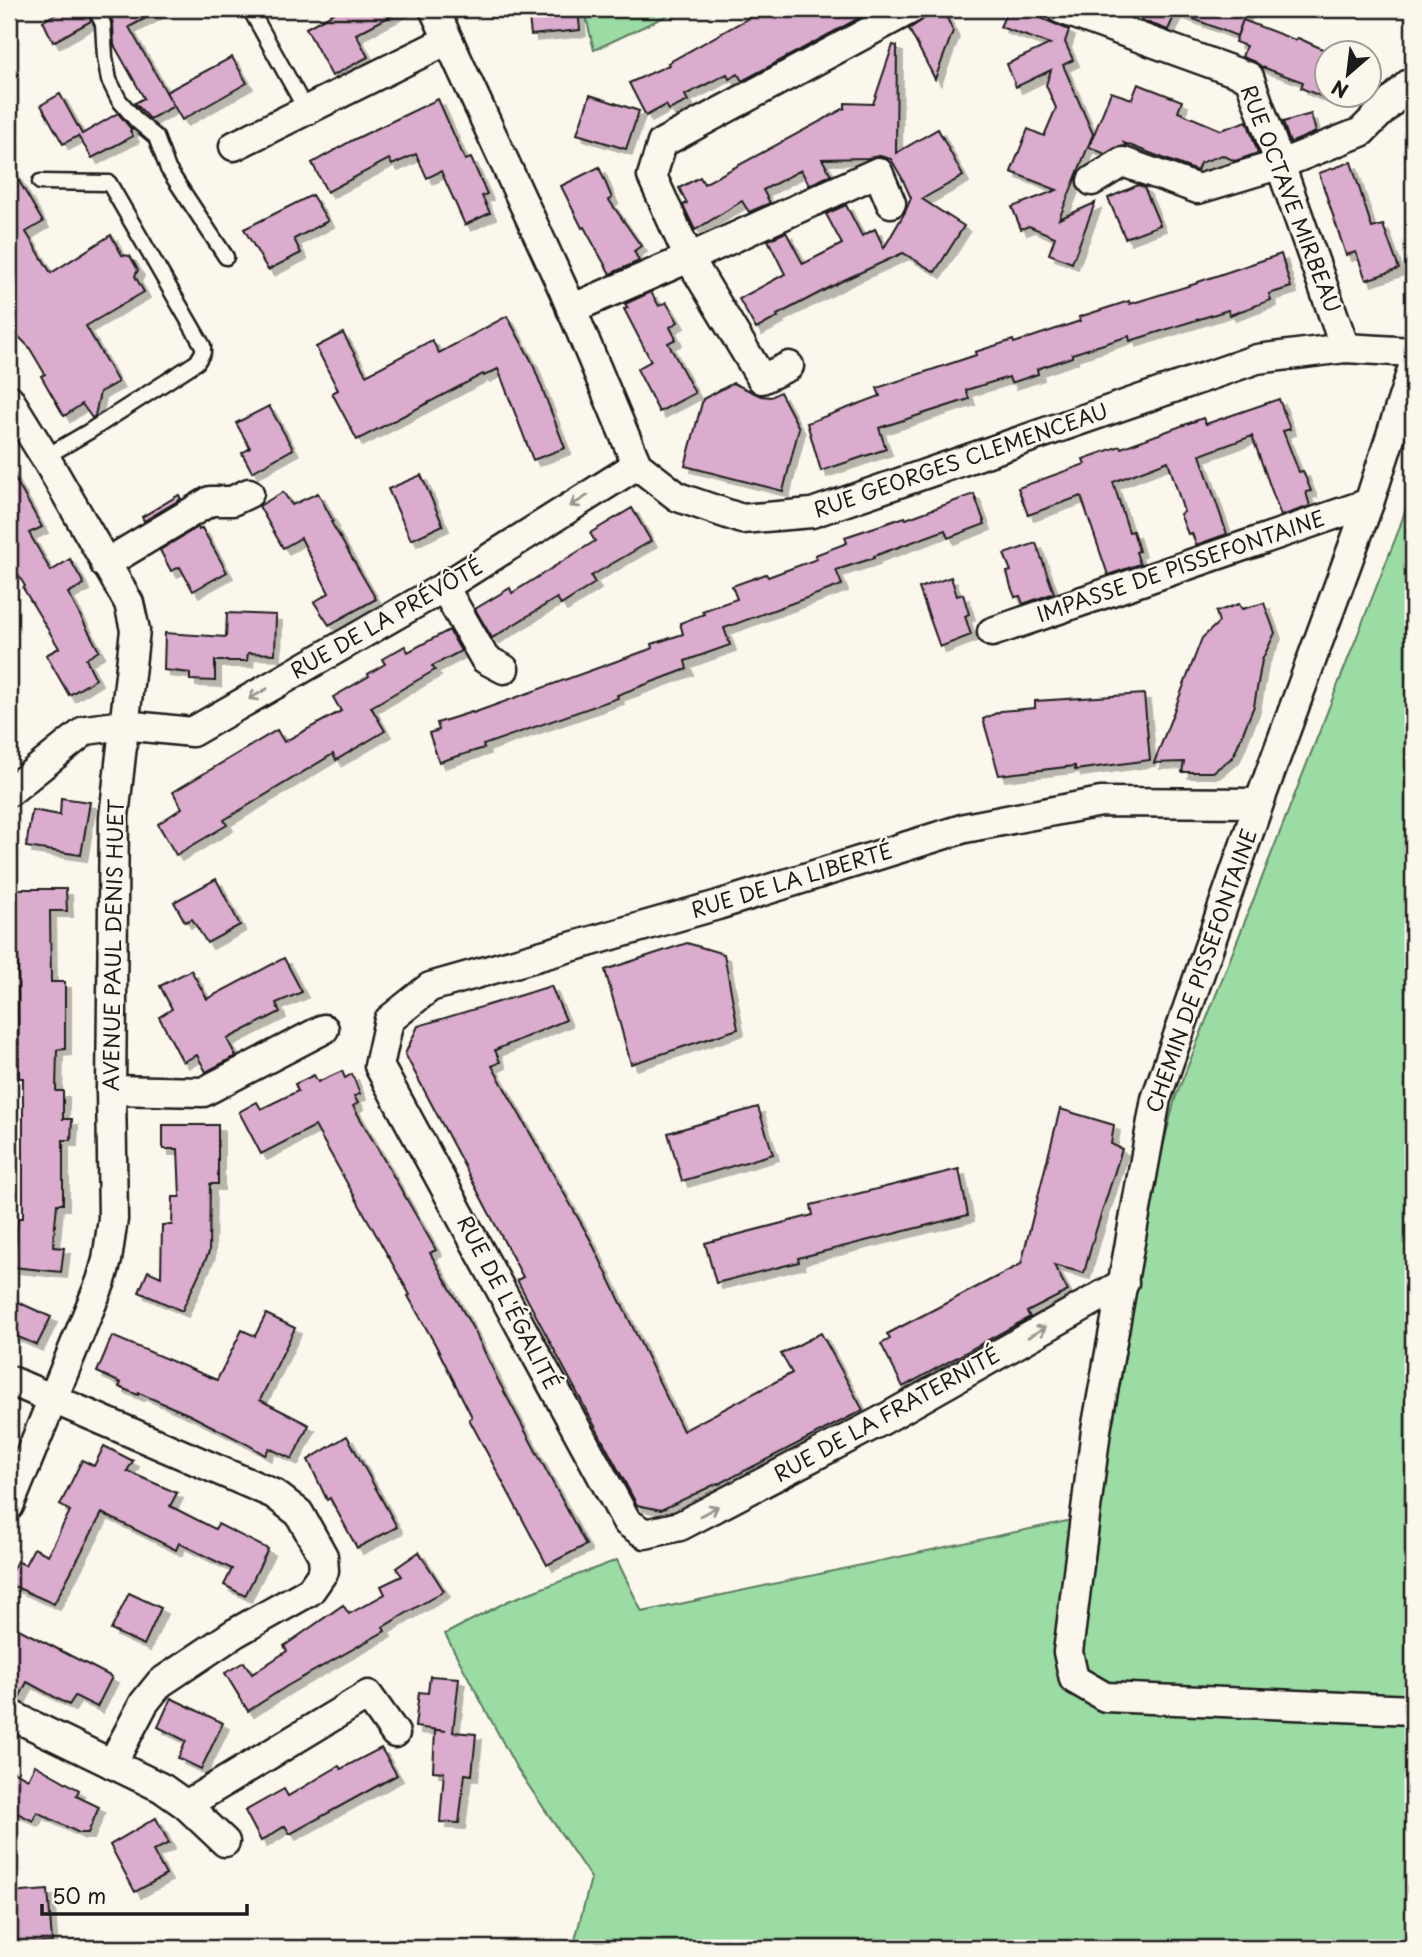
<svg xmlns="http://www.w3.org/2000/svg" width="1422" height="1957" viewBox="0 0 1422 1957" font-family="'Playpen Sans',sans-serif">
<defs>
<filter id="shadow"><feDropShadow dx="6" dy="6" stdDeviation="0" flood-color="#0004"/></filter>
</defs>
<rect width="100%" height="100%" fill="#fbf7ec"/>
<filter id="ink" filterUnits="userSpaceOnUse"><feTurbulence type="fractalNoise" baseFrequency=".0143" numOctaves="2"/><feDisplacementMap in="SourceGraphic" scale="14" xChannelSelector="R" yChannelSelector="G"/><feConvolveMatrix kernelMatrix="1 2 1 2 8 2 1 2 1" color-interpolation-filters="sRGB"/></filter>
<g filter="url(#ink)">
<g fill="#9bdba4" stroke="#5c7c60" stroke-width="2">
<path d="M 584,9 L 681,9 L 594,50 Z"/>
<path d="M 1413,487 L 1413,1948 L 573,1948 L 591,1878 L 516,1767 L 445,1634 L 508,1601 L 617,1560 L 642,1612 L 1086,1517 L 1133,1265 L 1175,1099 L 1398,532 Z"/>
</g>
<g fill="#dbaccd" stroke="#1c1c1c" stroke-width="2" filter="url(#shadow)">
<path d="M 65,9 L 86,9 L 91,21 L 53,42 L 43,21 Z"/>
<path d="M 107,9 L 163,9 L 129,27 L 174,106 L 150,119 L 135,103 L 144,98 L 114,45 L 113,23 Z"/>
<path d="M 341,9 L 404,9 L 356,34 L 368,57 L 332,76 L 306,28 Z"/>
<path d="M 528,9 L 578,9 L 580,30 L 531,35 Z"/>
<path d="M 765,9 L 876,9 L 742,81 L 738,74 L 729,79 L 727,74 L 685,95 L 688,101 L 669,110 L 666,105 L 646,116 L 629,83 L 669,65 L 668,63 Z"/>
<path d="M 928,9 L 943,9 L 953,31 L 935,79 L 909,29 L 925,18 Z"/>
<path d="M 1008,9 L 1020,9 L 1069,30 L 1065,42 L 1073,60 L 1063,65 L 1093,134 L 1059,219 L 1095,203 L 1072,263 L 1049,254 L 1055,237 L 1029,226 L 1021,229 L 1012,207 L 1057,190 L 1011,172 L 1028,129 L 1044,136 L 1056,108 L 1046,85 L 1051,70 L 1016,87 L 1007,64 L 1050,44 L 1000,27 Z"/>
<path d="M 1145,9 L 1247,9 L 1237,36 L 1176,12 L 1168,30 L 1141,20 Z"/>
<path d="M 1243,20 L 1295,40 L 1298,38 L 1327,51 L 1327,99 L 1301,88 L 1303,82 L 1262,67 L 1255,62 L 1242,57 L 1246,46 L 1235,42 Z"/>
<path d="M 893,45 L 897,46 L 896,153 L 938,129 L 963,176 L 922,199 L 964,226 L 935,272 L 903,253 L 844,280 L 777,315 L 778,317 L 756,329 L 739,299 L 785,274 L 768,240 L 786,232 L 803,264 L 842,244 L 826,214 L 846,205 L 862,236 L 875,229 L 884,248 L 905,212 L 911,198 L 902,178 L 891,159 L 880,156 L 868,158 L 822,159 L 831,175 L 809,185 L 801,170 L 763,190 L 770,203 L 749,212 L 742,201 L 695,230 L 683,205 L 687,203 L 679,188 L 700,177 L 704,184 L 845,108 L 845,103 L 873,104 Z"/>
<path d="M 232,57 L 247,83 L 182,120 L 166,92 Z"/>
<path d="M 1138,84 L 1182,101 L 1178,112 L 1221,130 L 1247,121 L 1258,153 L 1235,161 L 1222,155 L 1200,163 L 1197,171 L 1124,143 L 1126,146 L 1115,148 L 1105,154 L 1089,147 L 1111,92 L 1132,99 Z"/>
<path d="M 60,94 L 82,134 L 118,113 L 132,130 L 130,131 L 133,136 L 92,158 L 78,136 L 63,144 L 41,105 Z"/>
<path d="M 590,95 L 639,111 L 626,149 L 577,134 Z"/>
<path d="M 438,99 L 465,160 L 471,158 L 487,194 L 482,196 L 490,213 L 465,225 L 441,171 L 427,178 L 416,154 L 392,165 L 389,159 L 327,192 L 312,163 L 353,140 Z"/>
<path d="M 1311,114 L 1316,132 L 1290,143 L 1283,122 Z"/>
<path d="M 1351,162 L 1372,228 L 1383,225 L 1399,269 L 1366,280 L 1356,252 L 1346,255 L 1319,173 Z"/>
<path d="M 9,164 L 43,222 L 26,232 L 51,273 L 111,235 L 122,255 L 130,256 L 138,270 L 135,276 L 144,292 L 86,326 L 118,382 L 100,392 L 95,416 L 92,418 L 82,404 L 64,416 L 41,376 L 45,374 L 29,347 L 18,336 L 10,319 Z"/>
<path d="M 599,167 L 612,198 L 609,200 L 641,246 L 634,251 L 639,261 L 610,274 L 584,227 L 582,228 L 561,186 Z"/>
<path d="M 1138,185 L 1144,187 L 1160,225 L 1125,238 L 1108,198 Z"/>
<path d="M 312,195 L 328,221 L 294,239 L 301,253 L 268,270 L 244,229 Z"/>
<path d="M 1281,254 L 1291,287 L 1269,294 L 1271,300 L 1230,315 L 1228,310 L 1130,341 L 1129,336 L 1072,354 L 1072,357 L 1037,369 L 1038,374 L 1011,383 L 1009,377 L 966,390 L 969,399 L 879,428 L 886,449 L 821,471 L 807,423 L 880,396 L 877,388 L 976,355 L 975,352 L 1013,340 L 1014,343 L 1080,321 L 1079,317 L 1129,301 L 1130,304 L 1198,283 L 1198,282 Z"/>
<path d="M 651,292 L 659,306 L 666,302 L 678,322 L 670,327 L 676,339 L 668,343 L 695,393 L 659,412 L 637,369 L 651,361 L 624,309 L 628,308 L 625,304 Z"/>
<path d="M 507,316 L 532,362 L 565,448 L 533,460 L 498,369 L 484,376 L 483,374 L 357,440 L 332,393 L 338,390 L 316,347 L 343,333 L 366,375 L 432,340 L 439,353 Z"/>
<path d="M 733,383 L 761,396 L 771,397 L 780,392 L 799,428 L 783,491 L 685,466 L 703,399 Z"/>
<path d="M 1279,399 L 1290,429 L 1283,431 L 1299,472 L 1303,471 L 1311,491 L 1306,492 L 1310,506 L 1281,516 L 1252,436 L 1200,455 L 1227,534 L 1196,545 L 1192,533 L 1188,534 L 1180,514 L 1184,512 L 1168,461 L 1113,482 L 1129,532 L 1133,531 L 1139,551 L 1136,552 L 1140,564 L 1108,575 L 1081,496 L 1028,515 L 1018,488 L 1085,464 L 1083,459 L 1120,446 L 1121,448 L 1203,418 L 1206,424 Z"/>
<path d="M 269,406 L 293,449 L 252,472 L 242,453 L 250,448 L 236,423 Z"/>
<path d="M 9,468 L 42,527 L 29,533 L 51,571 L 70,559 L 84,584 L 68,593 L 99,651 L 86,659 L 96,679 L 69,695 L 46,655 L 59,648 L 23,588 L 25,586 L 9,560 Z"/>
<path d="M 421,475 L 443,525 L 411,540 L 388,489 Z"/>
<path d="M 283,492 L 292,505 L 318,493 L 333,521 L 331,522 L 376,599 L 329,625 L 314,602 L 329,593 L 301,538 L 283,548 L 259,506 Z"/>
<path d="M 974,494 L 985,524 L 948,538 L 945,530 L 874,556 L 874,558 L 836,570 L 842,585 L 724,628 L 730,645 L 685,661 L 687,669 L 617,695 L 618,698 L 483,745 L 484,748 L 439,762 L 429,733 L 439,730 L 437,723 L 472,712 L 473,713 L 653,648 L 652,644 L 683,634 L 680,623 L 704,614 L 702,611 L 737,599 L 732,586 L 766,574 L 768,577 L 817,559 L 815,555 L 847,543 L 845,537 L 905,517 L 906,519 Z"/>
<path d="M 179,495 L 181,499 L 144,521 L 142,517 Z"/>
<path d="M 632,508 L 651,541 L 591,576 L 595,583 L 561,605 L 557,598 L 492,638 L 475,609 L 510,588 L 512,593 L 595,541 L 590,533 Z"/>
<path d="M 198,527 L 199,530 L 202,528 L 227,572 L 193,591 L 180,567 L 171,571 L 160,550 Z"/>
<path d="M 1036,543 L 1054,593 L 1023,604 L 1020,596 L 1015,597 L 1011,587 L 1007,572 L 1011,571 L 1004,554 Z"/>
<path d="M 951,577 L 957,596 L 963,594 L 969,614 L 965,616 L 971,635 L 940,647 L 919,588 Z"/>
<path d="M 1264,603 L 1275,633 L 1262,660 L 1254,706 L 1233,757 L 1213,772 L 1182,772 L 1184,762 L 1154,763 L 1202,638 L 1219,622 L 1216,612 L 1239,604 L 1242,609 Z"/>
<path d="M 227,613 L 276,615 L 275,654 L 248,653 L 247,661 L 215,661 L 215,681 L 190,680 L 190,673 L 164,670 L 165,633 L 226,637 Z"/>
<path d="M 449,630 L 461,651 L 432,666 L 435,670 L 371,707 L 385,731 L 336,760 L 333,754 L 224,820 L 227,825 L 176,855 L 158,824 L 182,808 L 173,792 L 277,730 L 284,742 L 341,711 L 333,697 L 369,676 L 368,674 L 385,664 L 382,659 L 405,646 L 408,652 Z"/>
<path d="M 1144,694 L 1150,760 L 1075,770 L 1075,766 L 999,775 L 983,719 L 1001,711 L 1035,708 L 1035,701 Z"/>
<path d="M 61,798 L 90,802 L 81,855 L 26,847 L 32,810 L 60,815 Z"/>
<path d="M 216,879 L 240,925 L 207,943 L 192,919 L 185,922 L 174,902 Z"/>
<path d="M 17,889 L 66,889 L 67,911 L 50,911 L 51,982 L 65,982 L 65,1049 L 57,1050 L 56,1091 L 63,1091 L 63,1119 L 72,1119 L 71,1140 L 63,1140 L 63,1204 L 57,1204 L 53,1247 L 64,1248 L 61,1272 L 13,1267 L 18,1218 L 23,1218 L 23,1078 L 19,1078 Z"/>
<path d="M 687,943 L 724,954 L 738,1029 L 631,1064 L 605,970 Z"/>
<path d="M 284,958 L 302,992 L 276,1003 L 280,1012 L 227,1039 L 236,1056 L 206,1072 L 197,1055 L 183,1062 L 159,1017 L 172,1009 L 160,986 L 191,970 L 207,999 Z"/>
<path d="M 551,986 L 566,1020 L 495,1050 L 500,1062 L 492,1066 L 590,1239 L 683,1431 L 792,1373 L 781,1354 L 821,1333 L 863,1410 L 719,1484 L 718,1483 L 661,1510 L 637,1505 L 517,1280 L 523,1277 L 405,1054 L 418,1026 Z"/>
<path d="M 342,1071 L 345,1078 L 352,1074 L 360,1094 L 354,1096 L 358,1103 L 353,1106 L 436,1250 L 430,1253 L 476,1334 L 498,1380 L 586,1545 L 547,1565 L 469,1419 L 472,1417 L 435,1344 L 408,1296 L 410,1295 L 315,1126 L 261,1154 L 239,1112 L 257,1102 L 261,1109 L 298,1091 L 295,1084 L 314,1075 L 318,1082 Z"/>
<path d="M 758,1107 L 773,1154 L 682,1181 L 668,1133 Z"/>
<path d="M 1060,1109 L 1114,1125 L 1111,1144 L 1122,1149 L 1093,1240 L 1084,1273 L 1054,1265 L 1068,1291 L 1027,1312 L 1030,1317 L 903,1387 L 881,1344 L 890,1339 L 887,1334 L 1021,1264 Z"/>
<path d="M 163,1125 L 218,1125 L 218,1184 L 210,1184 L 209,1252 L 182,1311 L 139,1292 L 148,1271 L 161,1277 L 162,1225 L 172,1225 L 173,1197 L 180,1197 L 178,1149 L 163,1149 Z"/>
<path d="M 959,1169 L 968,1215 L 798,1258 L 799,1262 L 716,1283 L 705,1243 L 813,1215 L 811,1205 Z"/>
<path d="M 9,1298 L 51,1317 L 37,1345 L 9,1333 Z"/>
<path d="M 266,1314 L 295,1328 L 260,1400 L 309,1425 L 292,1459 L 269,1448 L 265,1455 L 247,1444 L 190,1415 L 139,1393 L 138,1395 L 119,1387 L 121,1383 L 97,1372 L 112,1336 L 217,1380 L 242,1330 L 255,1336 Z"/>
<path d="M 347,1436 L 397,1527 L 357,1548 L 330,1498 L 327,1500 L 308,1460 Z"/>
<path d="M 104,1446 L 133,1461 L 127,1471 L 177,1493 L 170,1506 L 215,1529 L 218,1524 L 268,1549 L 245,1596 L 224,1585 L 232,1569 L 179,1543 L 176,1550 L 102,1513 L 54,1604 L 9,1584 L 9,1576 L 17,1561 L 25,1565 L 34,1548 L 48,1555 L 70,1511 L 60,1505 L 82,1460 L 94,1466 Z"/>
<path d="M 419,1552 L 444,1591 L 383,1627 L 385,1631 L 287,1686 L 248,1711 L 225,1673 L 244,1662 L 252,1674 L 287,1651 L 284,1646 L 343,1605 L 349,1614 L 385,1594 L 381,1586 L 402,1576 L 396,1568 Z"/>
<path d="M 129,1593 L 161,1608 L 144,1645 L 111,1630 Z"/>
<path d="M 9,1624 L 112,1677 L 97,1707 L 75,1696 L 69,1705 L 27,1682 L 18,1700 L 9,1698 Z"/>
<path d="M 430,1676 L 459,1678 L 453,1732 L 476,1734 L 472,1775 L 465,1774 L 459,1823 L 440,1822 L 444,1772 L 433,1771 L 435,1730 L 446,1731 L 415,1727 L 419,1692 L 428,1693 Z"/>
<path d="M 171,1698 L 223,1723 L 201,1769 L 178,1758 L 186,1741 L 158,1727 Z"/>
<path d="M 381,1748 L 397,1775 L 290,1834 L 285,1826 L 261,1841 L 245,1811 L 284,1789 L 288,1796 L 339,1766 L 341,1769 Z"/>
<path d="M 35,1765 L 79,1790 L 76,1796 L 99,1807 L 88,1833 L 79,1833 L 37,1812 L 33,1821 L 9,1809 L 9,1769 L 28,1779 Z"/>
<path d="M 156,1818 L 169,1843 L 153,1851 L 166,1875 L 135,1892 L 110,1845 Z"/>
<path d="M 48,1890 L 52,1942 L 16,1944 L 14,1918 L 9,1918 L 9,1893 Z"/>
</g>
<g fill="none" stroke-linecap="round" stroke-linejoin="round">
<g stroke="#1c1c1c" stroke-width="19">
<g id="lane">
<path d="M 96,9 L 103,24 L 105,57 L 109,80 L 119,100 L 137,121 L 156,137 L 168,169 L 226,257"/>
<path d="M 250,9 L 306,110"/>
<path d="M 40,182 L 109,183 L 203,346 L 203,352 L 197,362 L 88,432 L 45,457"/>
</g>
</g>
<g stroke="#1c1c1c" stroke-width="33">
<g id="street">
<path d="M 434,9 L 564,291 L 637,465 L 678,497 L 742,519 L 812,513 L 1257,359 L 1345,348 L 1413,352"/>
<path d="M 1061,9 L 1249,77 L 1345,348"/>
<path d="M 234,146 L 448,40"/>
<path d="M 1092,181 L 1123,162 L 1198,189 L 1281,164 L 1361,132 L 1409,84"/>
<path d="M 571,309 L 689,258 L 652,176 L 662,143 L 911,9"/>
<path d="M 789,366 L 762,379 L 689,258 L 878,172 L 891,203"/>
<path d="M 1413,367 L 1369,503 L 1259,803 L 1156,1099 L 1096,1430 L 1068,1652 L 1074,1679 L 1105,1697 L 1413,1710"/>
<path d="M 9,399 L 45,457 L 129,603 L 135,630 L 114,817 L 111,1090 L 113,1219 L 107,1260 L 101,1281 L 9,1506"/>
<path d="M 105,564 L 210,501 L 232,501 L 249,493"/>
<path d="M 444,587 L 485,659 L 504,669"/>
<path d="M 992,632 L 1369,503"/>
<path d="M 9,792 L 86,730 L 124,725 L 192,732 L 444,587 L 637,465"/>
<path d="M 111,1090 L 203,1092 L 324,1029"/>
<path d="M 1124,1283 L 879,1422 L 680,1526 L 645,1534 L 627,1522 L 379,1066 L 389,1020 L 430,987 L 718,905 L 965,828 L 1101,802 L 1259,803"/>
<path d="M 9,1380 L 274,1494 L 299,1513 L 323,1556 L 324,1571 L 310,1591 L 235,1633 L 160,1683 L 144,1703 L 112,1764"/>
<path d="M 9,1714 L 162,1788 L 186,1805 L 225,1842"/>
<path d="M 186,1805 L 368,1695 L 395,1733"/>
</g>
</g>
<use href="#lane" stroke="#fbf7ec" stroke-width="14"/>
<use href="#street" stroke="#fbf7ec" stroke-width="28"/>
</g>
<defs><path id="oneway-shaft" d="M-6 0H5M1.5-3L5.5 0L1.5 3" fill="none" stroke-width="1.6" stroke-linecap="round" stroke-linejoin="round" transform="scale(1.75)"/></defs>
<g stroke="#97948e">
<use href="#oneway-shaft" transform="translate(579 501) rotate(148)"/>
<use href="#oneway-shaft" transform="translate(258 694) rotate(150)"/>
<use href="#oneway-shaft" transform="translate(1037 1332) rotate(-30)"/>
<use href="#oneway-shaft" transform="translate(709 1511) rotate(-28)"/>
</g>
</g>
<g text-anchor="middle" stroke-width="5" stroke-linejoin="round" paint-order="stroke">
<g font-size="21" fill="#1c1c1c" stroke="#fbf7ec">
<text transform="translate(1290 199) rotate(69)" y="7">RUE OCTAVE MIRBEAU</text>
<text transform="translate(961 461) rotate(-19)" y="7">RUE GEORGES CLEMENCEAU</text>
<text transform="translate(1181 567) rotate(-19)" y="7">IMPASSE DE PISSEFONTAINE</text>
<text transform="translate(387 619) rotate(-30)" y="7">RUE DE LA PRÉVÔTÉ</text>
<text transform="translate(792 881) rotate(-17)" y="7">RUE DE LA LIBERTÉ</text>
<text transform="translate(114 945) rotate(-89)" y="7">AVENUE PAUL DENIS HUET</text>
<text transform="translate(1202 971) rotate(-71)" y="7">CHEMIN DE PISSEFONTAINE</text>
<text transform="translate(508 1303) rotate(62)" y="7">RUE DE L'ÉGALITÉ</text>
<text transform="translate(887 1415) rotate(-29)" y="7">RUE DE LA FRATERNITÉ</text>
</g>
</g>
<rect width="1422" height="1957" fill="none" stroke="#fbf7ec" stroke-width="35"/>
<rect x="18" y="18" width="1387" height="1922" fill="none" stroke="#1c1c1c" stroke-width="2.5" filter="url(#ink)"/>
<g transform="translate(1348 74) rotate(208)"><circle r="33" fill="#fbf7ec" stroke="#a29f99" stroke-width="2"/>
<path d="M0-5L12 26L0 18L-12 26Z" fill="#1c1c1c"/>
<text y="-10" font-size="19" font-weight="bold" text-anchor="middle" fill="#1c1c1c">N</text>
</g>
<path d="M42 1904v10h205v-10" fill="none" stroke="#1c1c1c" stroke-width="3.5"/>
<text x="52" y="1904" font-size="21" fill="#1c1c1c" stroke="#fbf7ec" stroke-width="5" paint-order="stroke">50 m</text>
</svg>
